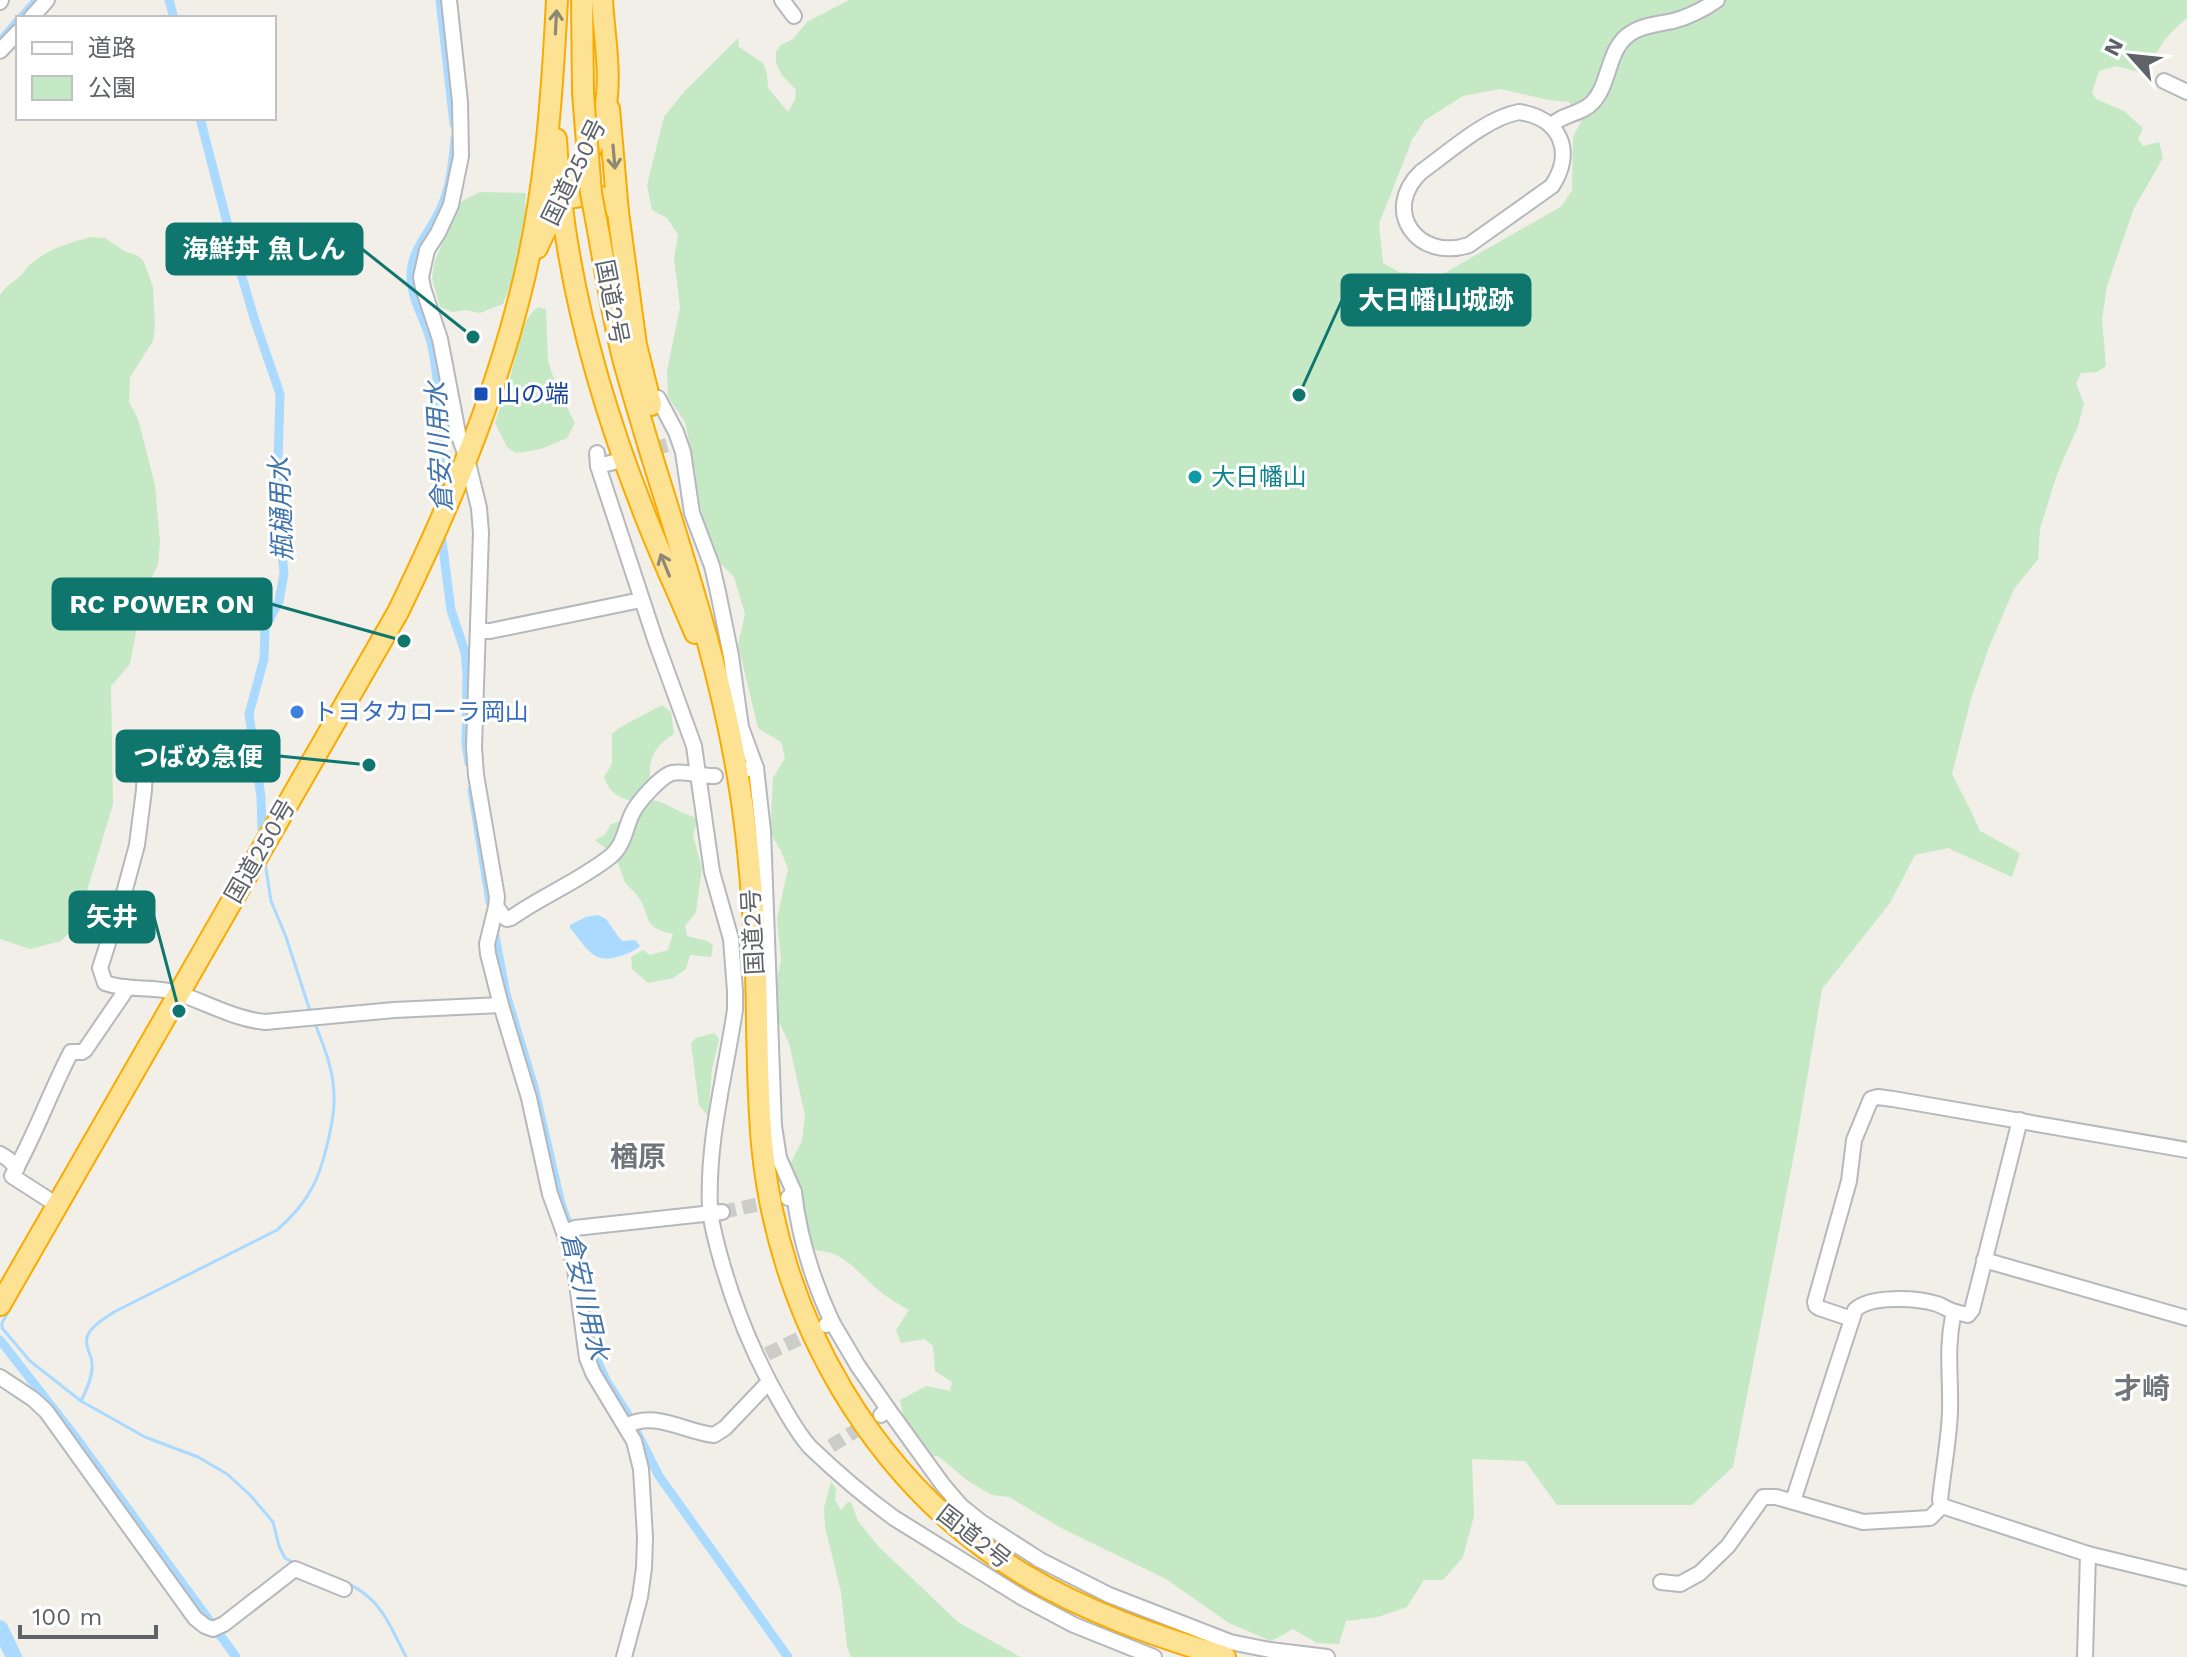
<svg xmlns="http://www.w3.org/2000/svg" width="2187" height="1657" viewBox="0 0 2187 1657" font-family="'Work Sans','Noto Sans JP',sans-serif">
<rect width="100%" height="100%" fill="#f1efe8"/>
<g fill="#c5e8c5" fill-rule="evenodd">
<path d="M 849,0 L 2187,0 L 2187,18 C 2169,33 2157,47 2150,69 L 2142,73 L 2117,66 L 2099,71 L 2092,92 L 2096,99 L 2124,111 L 2143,128 L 2138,139 L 2143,146 L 2159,142 L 2163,158 L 2134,208 L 2107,286 L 2102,319 L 2106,366 L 2097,372 L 2081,373 L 2076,383 L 2084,404 L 2078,426 L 2057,474 L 2040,529 L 2038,559 L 2014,589 L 1989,647 L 1971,699 L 1952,774 L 1971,811 L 1980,831 L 2020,853 L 2012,877 L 1948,848 L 1915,855 L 1890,903 L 1822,989 L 1796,1144 L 1733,1467 L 1692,1505 L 1557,1505 L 1525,1461 L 1472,1459 L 1474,1516 L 1463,1557 L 1443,1580 L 1424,1580 L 1407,1607 L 1378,1617 L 1346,1621 L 1339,1644 L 1317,1643 L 1293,1629 L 1271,1641 L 1229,1623 L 1166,1579 L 1063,1529 L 1009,1497 L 992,1495 L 968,1481 L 938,1456 L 927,1456 L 904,1420 L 900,1400 L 926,1386 L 950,1391 L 952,1382 L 935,1371 L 933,1346 L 925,1339 L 901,1343 L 896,1330 L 909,1310 C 898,1304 886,1297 877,1289 C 853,1268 843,1249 807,1250 L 800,1194 L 790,1164 L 802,1141 L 805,1116 L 789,1043 L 777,1018 L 775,990 L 781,960 L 777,919 L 788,869 L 781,851 L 770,833 L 773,778 L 785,758 L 781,742 L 758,728 L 738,645 L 745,614 L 734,577 L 720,563 L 701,511 L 695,471 L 685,422 L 668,397 L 667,371 L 680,307 L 674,258 L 678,235 L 667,218 L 652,210 L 647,185 L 664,117 L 683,93 L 738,38 L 739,47 L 763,63 L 767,74 L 768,88 L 788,112 L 795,100 L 796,90 L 782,75 L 776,63 L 776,52 L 781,45 L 793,39 L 807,22 ZM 1500,89 L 1549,100 L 1569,102 L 1582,120 L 1573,137 L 1572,190 L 1562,206 L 1441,275 L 1399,272 L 1383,263 L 1379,224 L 1412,140 L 1425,120 L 1463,96 Z"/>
<path d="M 480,192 L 526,193 L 525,204 L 528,215 L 513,278 L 503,304 L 480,313 L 466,310 L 452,312 L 440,307 L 432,278 L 435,260 L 462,201 Z"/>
<path d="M 91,237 L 105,238 L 124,251 L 136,255 L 143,260 L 153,287 L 155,327 L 153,341 L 130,377 L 129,402 L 138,419 L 155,485 L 160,542 L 158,564 L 142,600 L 130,664 L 111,686 L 113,804 L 77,924 L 61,941 L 30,949 L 0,939 L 0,295 C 5,287 12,283 19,277 C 24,273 27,267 32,263 C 50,248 69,243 91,237 Z"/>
<path d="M 538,307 L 546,309 L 548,361 L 557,388 L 575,423 L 567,438 L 541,449 L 516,453 L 507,447 L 495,423 C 501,404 508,386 513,367 C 518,347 521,319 538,307 Z"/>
<path d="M 662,705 L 671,712 L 674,734 C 645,752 648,769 653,800 C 670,804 680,814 698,818 L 693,836 L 702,868 L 696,912 L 685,926 L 687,936 L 707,941 L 713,945 L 711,957 L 690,955 L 686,969 L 673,978 L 648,983 L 632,969 L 631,957 L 643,950 L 650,955 L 668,950 L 673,934 C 639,926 653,917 637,895 C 633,890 627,886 624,880 C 620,871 619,859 610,851 C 605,847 600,845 595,840 L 605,835 L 611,824 L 622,821 L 631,801 C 616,796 610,792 604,777 L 612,764 L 612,734 L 619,728 Z"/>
<path d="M 714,1033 L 719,1039 L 712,1069 L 708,1116 L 699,1105 L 691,1043 L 696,1038 Z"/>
<path d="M 831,1482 L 836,1488 L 835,1500 L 841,1510 L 848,1502 L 851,1502 L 858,1521 L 878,1546 L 958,1622 L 1020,1657 L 851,1657 L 847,1647 L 841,1592 L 825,1527 L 824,1508 Z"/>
</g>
<path fill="#aadaff" d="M 598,915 L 606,919 L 620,939 L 623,941 L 635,940 L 640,946 C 633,952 625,955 616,957 C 592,964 585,945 570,928 L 570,925 L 586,917 Z"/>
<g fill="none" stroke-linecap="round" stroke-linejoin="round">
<g stroke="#aadaff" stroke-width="3">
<path d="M 265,862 L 271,901 L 286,937 L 311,1014"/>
<path d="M 21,1288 L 2,1323 L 2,1328 L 30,1361 L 81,1401 L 145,1437 L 198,1457 L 227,1474 L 250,1495 L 273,1522 L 279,1546 L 285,1558 L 294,1563"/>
<path d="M 81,1401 C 87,1389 93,1376 92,1364 C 92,1356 88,1352 87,1345 C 83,1330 104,1319 114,1312 L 277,1230 C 291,1218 305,1202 313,1186 C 323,1168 334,1121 334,1101 C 335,1073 324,1046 314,1021"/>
<path d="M 327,1575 C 377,1591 385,1615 406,1657"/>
</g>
<g stroke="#aadaff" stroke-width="9">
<path d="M 169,0 L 174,18"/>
<path d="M 440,0 L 454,124"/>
<path d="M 21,18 L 37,0"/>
<path d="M 4,37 L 18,21"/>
<path d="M 200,118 L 230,234"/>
<path d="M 231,239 L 254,318 L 280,394 L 277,496 L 284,574 L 279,601 L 265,628 L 264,659 L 249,714 L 261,797 L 262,829"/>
<path d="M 439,510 C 440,456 443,400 432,346 C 427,322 411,301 411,276 C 411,249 430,233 440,210 C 450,189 453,162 455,139"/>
<path d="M 441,533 L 451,610 L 465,652 L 467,673 L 466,744 L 469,763"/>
<path d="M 472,790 L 490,902"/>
<path d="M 495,936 L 506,994 L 534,1087 L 561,1204 L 580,1256 L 586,1292 L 591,1341 L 599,1365 L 607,1382 L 627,1413 L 659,1476 L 788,1657"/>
<path d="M 0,1340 L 74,1435 L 236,1657"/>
</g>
<path stroke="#aadaff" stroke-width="16" d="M 0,1628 L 14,1657"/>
<g stroke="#ccccc8" stroke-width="14" stroke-dasharray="14 7" stroke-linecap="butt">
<path d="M 618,460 L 667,445"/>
<path d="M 722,1212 L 780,1200"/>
<path d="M 767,1354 L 817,1330"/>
<path d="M 831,1446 L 873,1420"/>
</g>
<g stroke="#b5b8bc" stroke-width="18">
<g id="minor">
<path d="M 449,0 L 460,102 L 461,156 L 451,205 L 438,233 L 427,250 L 421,277 L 423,288 L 440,339 L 458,433 L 467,459 L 479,508 L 481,533 L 474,747 L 476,775 L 497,897 L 496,907 L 487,944 L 488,954 L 501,1005 L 529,1098 L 550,1194 L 570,1249 L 575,1269 L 587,1358 L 593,1373 L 634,1441 L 641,1469 L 645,1537 L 644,1568 L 640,1597 L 624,1657"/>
<path d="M 782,0 L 794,16"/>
<path d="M 0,2 L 1,0"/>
<path d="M 31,18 L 47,0"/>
<path d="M 0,51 L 18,32"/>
<path d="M 2164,81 L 2187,92"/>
<path d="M 1519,112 C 1560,118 1575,151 1552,186 L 1469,245 C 1417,262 1381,210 1421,172 C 1449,152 1486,118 1519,112 Z"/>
<path d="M 1551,126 C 1563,113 1581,115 1593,102 C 1611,82 1607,48 1631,33 C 1643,25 1659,24 1673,21 C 1688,17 1704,9 1717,0"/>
<path d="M 658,398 L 676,432 L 683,452 L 692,513 L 712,566 L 718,592 L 731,656 L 741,727 L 756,768 L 747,769"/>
<path d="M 597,453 L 598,466 L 614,462"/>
<path d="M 598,466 L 655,639 L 694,746 L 712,872 L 731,939 L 735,991 L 735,1010 C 725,1076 707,1141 710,1208 C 711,1224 716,1241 720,1256 C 735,1311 757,1363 786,1412 C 793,1424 801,1437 810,1447 C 836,1472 864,1496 894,1518 L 1023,1598 L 1074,1625 L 1154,1657"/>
<path d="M 479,631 L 490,631 L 641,600"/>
<path d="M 146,741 L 144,790 L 137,845 L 124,893 L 100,968 L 105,983 C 127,991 151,986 174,992 C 204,1001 233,1019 265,1022 L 394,1010 L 501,1005"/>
<path d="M 756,768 L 763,831 L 774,1126 L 779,1158 L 794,1192"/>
<path d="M 496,907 C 501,911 502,917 507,919 L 511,918 C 543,895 580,881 611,856 C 625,844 625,827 633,812 C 638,802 661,776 672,773 C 686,770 701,777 715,776"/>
<path d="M 0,1154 L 8,1159 L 17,1168"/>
<path d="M 788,1198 L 794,1192 C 799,1238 813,1281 832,1322"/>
<path d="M 57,1205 L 12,1176 C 35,1136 50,1092 71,1052 L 82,1052 L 85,1050 L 124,993 L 125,987"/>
<path d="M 564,1232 L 575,1228 L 722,1212"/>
<path d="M 1984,1260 L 2187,1318"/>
<path d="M 1852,1319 L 1819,1308 L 1816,1306 L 1815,1302 L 1849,1181 L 1854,1140 L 1871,1099 L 1878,1097 L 1893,1099 L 2187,1150"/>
<path d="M 826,1325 L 832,1322 L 858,1366 L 888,1409 L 881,1415"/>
<path d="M 0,1377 L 33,1399 L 46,1411 L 195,1618 L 205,1626 L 213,1629 L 224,1624 L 295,1569 L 344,1589"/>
<path d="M 888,1409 L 943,1485 L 961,1506 L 981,1522 L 1040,1560 L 1109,1595 L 1230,1642 L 1270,1650 L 1327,1657"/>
<path d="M 626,1426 C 654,1410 685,1432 714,1435 L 725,1428 L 764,1387 L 770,1385"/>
<path d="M 1793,1501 L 1855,1310 C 1870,1295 1917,1298 1937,1304 C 1943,1306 1948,1310 1955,1312"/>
<path d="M 1942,1506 L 2088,1554 L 2187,1578"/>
<path d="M 1661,1582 L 1680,1584 L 1700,1573 L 1728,1546 L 1763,1497 L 1776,1497 L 1863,1522 L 1930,1518 L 1942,1506 L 1940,1500 C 1943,1470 1949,1441 1950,1411 C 1951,1376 1946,1351 1953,1316 L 1955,1312 L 1968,1315 L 1972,1310 L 2020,1120"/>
<path d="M 2085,1657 L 2088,1554"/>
</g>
</g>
<g stroke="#f9ab00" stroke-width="24">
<g id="highway">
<path d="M 582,0 L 583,93"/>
<path d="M 609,109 L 618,212"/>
<path d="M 556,139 C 562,265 597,393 643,510 C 659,552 678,592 695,633"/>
<path d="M 551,205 C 562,198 591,192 604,198 C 610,201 614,207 618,212 L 636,345 L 651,405"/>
<path d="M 598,230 C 606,274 613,319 624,362 C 663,503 716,639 739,783 C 748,836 752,889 755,942 C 758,1010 756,1077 762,1144 C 778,1317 873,1483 1023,1574 C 1086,1612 1155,1636 1225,1657"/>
<path d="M 537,248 C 558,199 596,157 606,104 C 611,71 604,34 602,0"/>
<path d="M 0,1305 L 398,612 C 448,509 492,406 520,295 C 545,199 552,99 557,0"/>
</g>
</g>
<use href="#minor" stroke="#fff" stroke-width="14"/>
<use href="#highway" stroke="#fde293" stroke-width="20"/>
<g stroke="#f9ab00" stroke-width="24" stroke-linecap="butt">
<path id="highway-bridge" d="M 583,93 L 591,193 L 598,230"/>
</g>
<use href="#highway-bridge" stroke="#fde293" stroke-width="20"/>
</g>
<defs><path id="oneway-shaft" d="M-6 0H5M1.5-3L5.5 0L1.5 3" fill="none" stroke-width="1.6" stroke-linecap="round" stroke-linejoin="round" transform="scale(2)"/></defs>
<g stroke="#8e8975">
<use href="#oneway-shaft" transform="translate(556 22) rotate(-87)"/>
<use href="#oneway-shaft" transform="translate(614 157) rotate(85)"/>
<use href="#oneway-shaft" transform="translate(665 565) rotate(-112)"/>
</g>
<rect fill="#1a4fb4" stroke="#fff" stroke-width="3" x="473" y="386" width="16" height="16" rx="4"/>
<circle fill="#0f9aa8" stroke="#fff" stroke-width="3" cx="1195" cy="477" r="8"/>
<circle fill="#3f7fe0" stroke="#fff" stroke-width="3" cx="297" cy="712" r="8"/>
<g text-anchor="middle" stroke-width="6" stroke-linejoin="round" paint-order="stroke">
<g font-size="24" fill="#5f6368" stroke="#fff">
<text transform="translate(574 172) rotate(-64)" y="8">国道250号</text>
<text transform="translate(612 302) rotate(79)" y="8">国道2号</text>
<text transform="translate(260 851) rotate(-60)" y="8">国道250号</text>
<text transform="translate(753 932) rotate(-93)" y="8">国道2号</text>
<text transform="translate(974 1537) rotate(38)" y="8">国道2号</text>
</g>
<g font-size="24" fill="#164399" stroke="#fff" text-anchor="start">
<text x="497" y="402">山の端</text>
</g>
<g font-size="24" fill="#0d838f" stroke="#fff" text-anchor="start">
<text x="1211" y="485">大日幡山</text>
</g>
<g font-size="24" fill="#366cbe" stroke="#fff" text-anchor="start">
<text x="313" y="720">トヨタカローラ岡山</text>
</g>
<g font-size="26" font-style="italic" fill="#4174aa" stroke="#fff">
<text transform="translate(439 447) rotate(-93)" y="9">倉安川用水</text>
<text transform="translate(281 509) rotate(-92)" y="9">瓶樋用水</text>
<text transform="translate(585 1296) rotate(77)" y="9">倉安川用水</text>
</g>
<g font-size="28" font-weight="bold" fill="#70757a" stroke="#fff">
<text x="638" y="1166">楢原</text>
<text x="2142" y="1398">才崎</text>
</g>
</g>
<path fill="none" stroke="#0f766e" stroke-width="3" d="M473 337L362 249M1299 395L1342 300M404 641L271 604M369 765L279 756M179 1011L154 917"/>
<g fill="#0f766e" stroke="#fff" stroke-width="3">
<circle cx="473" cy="337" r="8"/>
<circle cx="1299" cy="395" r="8"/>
<circle cx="404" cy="641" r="8"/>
<circle cx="369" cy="765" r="8"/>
<circle cx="179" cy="1011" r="8"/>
</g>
<g fill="#0f766e" stroke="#0f766e" stroke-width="3">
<rect x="167" y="224" width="195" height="50" rx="8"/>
<rect x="1342" y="275" width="188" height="50" rx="8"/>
<rect x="53" y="579" width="218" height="50" rx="8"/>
<rect x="117" y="731" width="162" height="50" rx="8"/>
<rect x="70" y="892" width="84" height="50" rx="8"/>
</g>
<g font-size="26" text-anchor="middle" font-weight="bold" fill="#fff">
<text x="264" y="258">海鮮丼 魚しん</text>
<text x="1436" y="309">大日幡山城跡</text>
<text x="162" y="613">RC POWER ON</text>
<text x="198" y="766">つばめ急便</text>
<text x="112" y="926">矢井</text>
</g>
<rect x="16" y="16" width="260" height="104" fill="#ffffff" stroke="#bfc1c3" stroke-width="2"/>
<rect x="32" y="42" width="40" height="12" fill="#ffffff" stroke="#bfc1c3" stroke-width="2"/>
<text x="88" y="56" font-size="24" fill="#5f6368">道路</text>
<rect x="32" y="76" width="40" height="24" fill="#c5e8c5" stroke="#bfc1c3" stroke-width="2"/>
<text x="88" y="96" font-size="24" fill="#5f6368">公園</text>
<g transform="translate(2131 56) rotate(297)" stroke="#ffffff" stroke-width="6" paint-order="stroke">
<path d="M0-6L14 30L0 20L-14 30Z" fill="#5f6368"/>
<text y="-12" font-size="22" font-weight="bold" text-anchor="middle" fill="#5f6368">N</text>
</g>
<path d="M20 1625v12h136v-12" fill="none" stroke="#5f6368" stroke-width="4"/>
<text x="32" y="1625" font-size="24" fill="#5f6368" stroke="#ffffff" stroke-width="6" paint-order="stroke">100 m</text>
</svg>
